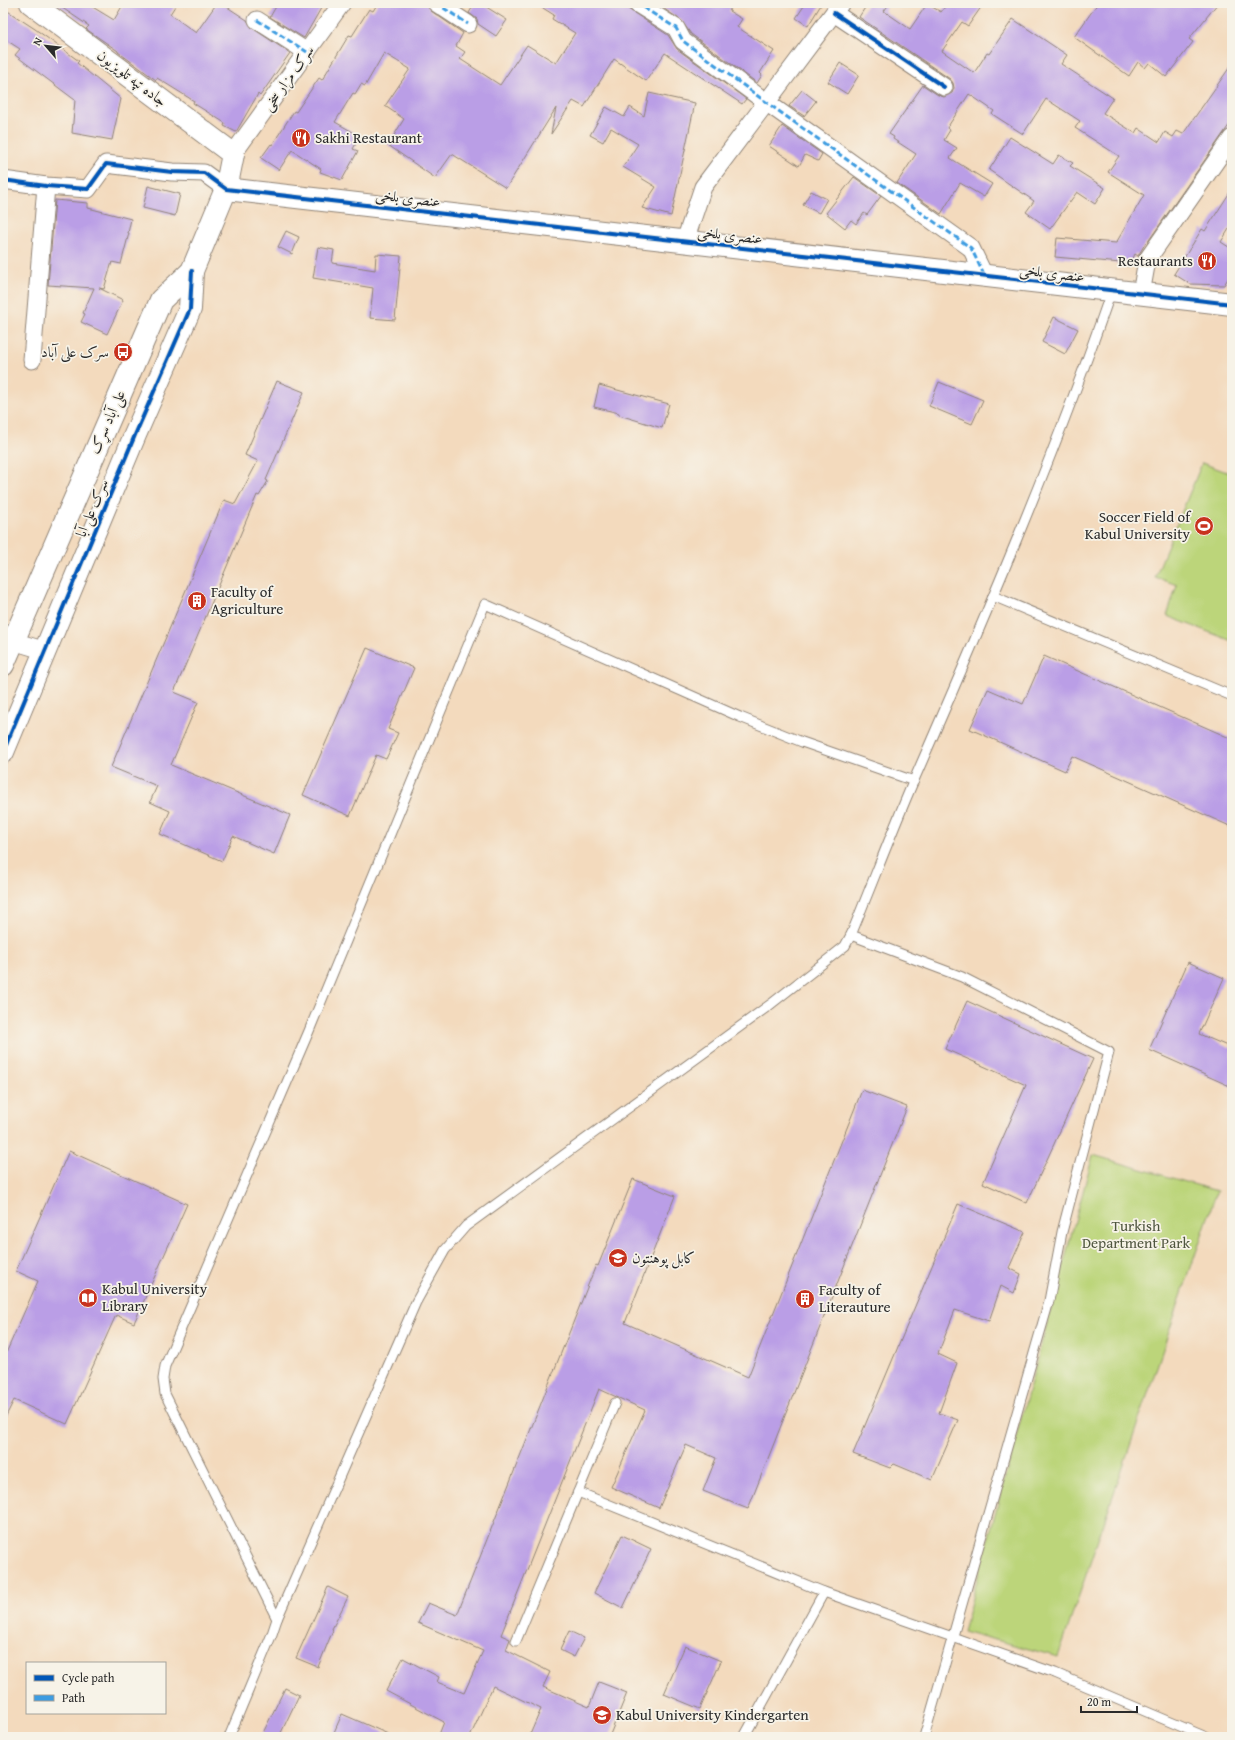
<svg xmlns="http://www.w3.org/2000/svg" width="1235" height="1740" viewBox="0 0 1235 1740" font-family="'Gentium Book Plus',Amiri,serif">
<rect width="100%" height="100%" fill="#f7f3e8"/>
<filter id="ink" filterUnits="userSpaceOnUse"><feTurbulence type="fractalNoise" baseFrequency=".025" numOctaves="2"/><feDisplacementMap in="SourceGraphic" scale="8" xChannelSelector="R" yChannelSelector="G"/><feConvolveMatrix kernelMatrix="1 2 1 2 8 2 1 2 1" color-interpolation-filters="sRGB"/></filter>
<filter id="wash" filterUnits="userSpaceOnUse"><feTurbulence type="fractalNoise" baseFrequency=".012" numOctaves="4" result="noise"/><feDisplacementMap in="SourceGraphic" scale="16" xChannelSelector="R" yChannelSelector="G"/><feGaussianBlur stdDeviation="0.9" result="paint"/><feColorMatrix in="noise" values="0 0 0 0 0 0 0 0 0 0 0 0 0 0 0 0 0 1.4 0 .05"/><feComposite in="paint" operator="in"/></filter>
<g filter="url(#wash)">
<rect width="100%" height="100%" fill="#f3dabd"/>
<g fill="#bcd57a" stroke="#748052">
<path d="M 1202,463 L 1232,474 L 1232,641 L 1167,616 L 1177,585 L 1155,577 Z"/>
<path d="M 1093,1155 L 1217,1191 L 1058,1657 L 963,1631 Z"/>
</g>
<g id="blocks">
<g fill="#ba9ee6">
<path d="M 55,3 L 86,3 L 114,20 L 124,3 L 177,3 L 170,14 L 196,33 L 217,3 L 221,3 L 247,20 L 252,28 L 290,53 L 260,96 L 258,94 L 236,132 L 224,126 L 225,123 L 193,103 L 194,101 L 157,78 L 156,80 L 118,52 L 118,51 L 86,29 L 89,26 Z"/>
<path d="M 278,3 L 324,3 L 304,38 L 270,17 Z"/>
<path d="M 378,3 L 426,3 L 431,11 L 463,33 L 456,46 L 465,52 L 460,59 L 500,85 L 527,45 L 556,63 L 575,33 L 552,19 L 554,15 L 535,3 L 626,3 L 627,8 L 631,11 L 668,35 L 677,49 L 746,99 L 742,104 L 665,53 L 646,81 L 614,59 L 584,107 L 573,101 L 551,134 L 556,108 L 506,188 L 452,154 L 435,178 L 388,145 L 404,119 L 385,106 L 410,69 L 384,53 L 365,86 L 361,84 L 355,94 L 353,93 L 335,122 L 360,136 L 353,149 L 358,151 L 342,180 L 320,172 L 321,169 L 292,150 L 279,170 L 261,158 L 271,144 L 272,145 L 294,111 L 296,112 L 319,78 L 322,80 L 349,35 L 352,36 L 369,9 L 373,11 Z"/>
<path d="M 475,3 L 480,3 L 507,20 L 496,36 L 478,24 L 477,19 L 469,13 Z"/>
<path d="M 655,3 L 734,3 L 729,11 L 742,19 L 737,27 L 774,51 L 760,73 L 762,75 L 757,83 L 691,34 L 681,20 Z"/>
<path d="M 806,3 L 822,3 L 808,26 L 796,18 Z"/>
<path d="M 868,3 L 890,3 L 884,11 L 910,29 L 927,4 L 941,12 L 948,3 L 984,3 L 968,26 L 962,22 L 942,51 L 974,73 L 987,53 L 989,54 L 1013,19 L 1067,55 L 1061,64 L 1113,98 L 1103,113 L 1135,133 L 1138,128 L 1159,142 L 1165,132 L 1173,137 L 1177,131 L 1183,134 L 1232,64 L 1232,121 L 1147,243 L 1146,242 L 1138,256 L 1135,254 L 1129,267 L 1121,263 L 1055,257 L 1057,238 L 1116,243 L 1144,195 L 1108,172 L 1119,156 L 1075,128 L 1080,121 L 1046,99 L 1023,134 L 992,114 L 994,111 L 969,94 L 947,128 L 950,130 L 944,140 L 957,148 L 950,158 L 992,184 L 984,197 L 960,183 L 941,214 L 897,183 L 916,154 L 893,139 L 894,137 L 889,134 L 923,85 L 938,95 L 944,97 L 952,93 L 954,88 L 953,83 L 950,79 L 859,17 Z"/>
<path d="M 1098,3 L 1218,3 L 1189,39 L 1193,42 L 1166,77 L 1149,63 L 1145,68 L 1138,62 L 1129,76 L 1074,37 Z"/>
<path d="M 3,8 L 35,29 L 79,61 L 77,63 L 121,99 L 112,140 L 72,133 L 75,100 L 15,55 L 20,49 L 3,38 Z"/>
<path d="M 840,63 L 859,75 L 847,94 L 828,82 Z"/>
<path d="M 802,90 L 816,101 L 804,116 L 789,106 Z"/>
<path d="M 649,93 L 695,103 L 671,216 L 642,208 L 656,187 L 623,167 L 638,144 L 611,128 L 603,142 L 590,135 L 606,107 L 624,117 L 630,107 L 644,116 Z"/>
<path d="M 782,126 L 822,154 L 818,161 L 805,155 L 799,166 L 769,146 Z"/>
<path d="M 1010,137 L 1053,164 L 1059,155 L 1073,163 L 1070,166 L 1105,188 L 1095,204 L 1077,192 L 1050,229 L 1026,212 L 1034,201 L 989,170 Z"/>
<path d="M 854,177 L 881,196 L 867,215 L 864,213 L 856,224 L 851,220 L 845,228 L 826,213 Z"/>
<path d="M 148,186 L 180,194 L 175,216 L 143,208 Z"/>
<path d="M 1232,189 L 1232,224 L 1221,242 L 1232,249 L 1232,272 L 1224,285 L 1190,284 L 1174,274 L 1202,229 L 1205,231 Z"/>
<path d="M 811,191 L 827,199 L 819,213 L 803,205 Z"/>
<path d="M 55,200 L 88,203 L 88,208 L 131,219 L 128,233 L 129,233 L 121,264 L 112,262 L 104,289 L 99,288 L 123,300 L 107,334 L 81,322 L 85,314 L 83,313 L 94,288 L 48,285 Z"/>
<path d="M 286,231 L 299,237 L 292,254 L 278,247 Z"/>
<path d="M 318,247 L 334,250 L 332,263 L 375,270 L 376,254 L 401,256 L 395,320 L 370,318 L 373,288 L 313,278 Z"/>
<path d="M 1054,317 L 1078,329 L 1065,354 L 1042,342 Z"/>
<path d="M 277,381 L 304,392 L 266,480 L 268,481 L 259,496 L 257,495 L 174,692 L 198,702 L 171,765 L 290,815 L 274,854 L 233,836 L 222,861 L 160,834 L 170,811 L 150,802 L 157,786 L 111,767 L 224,500 L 235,504 L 258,461 L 245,455 Z"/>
<path d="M 939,382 L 983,400 L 972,424 L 929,406 Z"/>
<path d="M 599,385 L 669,404 L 662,428 L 619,415 L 619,413 L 594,407 Z"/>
<path d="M 367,648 L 414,668 L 388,729 L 398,733 L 386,759 L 376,755 L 350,816 L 303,795 Z"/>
<path d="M 1044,656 L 1232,739 L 1232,827 L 1072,756 L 1065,771 L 970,729 L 988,689 L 1023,704 Z"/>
<path d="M 1188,962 L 1224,978 L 1199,1034 L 1232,1048 L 1232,1087 L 1149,1050 Z"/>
<path d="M 967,1001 L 1093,1059 L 1027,1203 L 983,1183 L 1026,1085 L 945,1049 Z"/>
<path d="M 862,1090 L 907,1107 L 748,1509 L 703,1491 L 716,1458 L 686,1445 L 659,1508 L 611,1487 L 645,1410 L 599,1389 L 501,1635 L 510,1639 L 506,1650 L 550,1672 L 543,1687 L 589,1707 L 599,1682 L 627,1693 L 609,1737 L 529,1737 L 541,1709 L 493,1686 L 470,1737 L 438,1737 L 444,1722 L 386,1691 L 403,1658 L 439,1677 L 437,1682 L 464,1693 L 483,1651 L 418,1623 L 428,1603 L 457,1615 L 596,1265 L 598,1266 L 633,1179 L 675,1196 L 625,1323 L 748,1377 Z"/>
<path d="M 69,1151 L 187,1204 L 134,1323 L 116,1315 L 67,1424 L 14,1400 L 3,1422 L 3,1360 L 38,1281 L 16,1271 Z"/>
<path d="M 958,1204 L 1025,1232 L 1009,1268 L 1021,1274 L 1014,1293 L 1001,1286 L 989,1321 L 955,1310 L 938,1354 L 957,1363 L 939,1413 L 958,1420 L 932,1480 L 894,1464 L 890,1468 L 853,1454 Z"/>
<path d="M 622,1535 L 651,1549 L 623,1608 L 594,1593 Z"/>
<path d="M 328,1587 L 348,1597 L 332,1629 L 333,1630 L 318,1667 L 296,1658 Z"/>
<path d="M 569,1631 L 584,1638 L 574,1657 L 560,1650 Z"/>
<path d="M 685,1646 L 721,1661 L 700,1709 L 664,1694 Z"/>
<path d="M 285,1688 L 299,1695 L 279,1737 L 261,1737 Z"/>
<path d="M 342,1714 L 395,1737 L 332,1737 Z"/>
</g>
</g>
</g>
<g filter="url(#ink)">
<use href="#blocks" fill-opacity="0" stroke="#8f8274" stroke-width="1"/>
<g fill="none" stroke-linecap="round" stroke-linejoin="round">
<g stroke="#8f8274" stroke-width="11">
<g id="lane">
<path d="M 993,596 L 1232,696"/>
<path d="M 851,935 L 962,977 L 1109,1052 L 1062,1232 L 1049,1301 L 924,1737"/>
<path d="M 578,1492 L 824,1592 L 1055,1673 L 1206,1737"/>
<path d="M 277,1619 L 165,1394 L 163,1379 L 165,1366 L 309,1031 L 485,604 L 740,717 L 802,742 L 914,781"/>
<path d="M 516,1641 L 615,1403"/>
<path d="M 229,1737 L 272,1634 L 277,1619 L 416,1302 L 445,1250 L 466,1226 L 771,1004 L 845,946 L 851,935 C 872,884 892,831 914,780 C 984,620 1054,457 1111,292"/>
<path d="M 744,1737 L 824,1592"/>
</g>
</g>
<g stroke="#8f8274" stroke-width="19">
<g id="street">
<path d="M 436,3 L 468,24"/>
<path d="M 636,3 L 676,28 L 683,41 L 766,102 L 971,248 L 985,277"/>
<path d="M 834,13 L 944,87"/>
<path d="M 257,20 L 307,52"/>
<path d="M 233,154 L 342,3"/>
<path d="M 3,180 L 46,186 L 88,189 L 106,164 L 172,172 L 204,173 L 226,189"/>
<path d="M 685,241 L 703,187 L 841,3"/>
<path d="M 1141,294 L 1147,260 L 1232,138"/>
<path d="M 32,360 L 46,186"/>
<path d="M 3,638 L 46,651"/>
</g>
</g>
<g stroke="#8f8274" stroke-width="24">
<g id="secondary">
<path d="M 226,189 L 1232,304"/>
<path d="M 3,665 L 161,300 L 192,271 L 226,189 L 233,154 L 31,3"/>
<path d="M 3,752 L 135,435 L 190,309 L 192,271"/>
</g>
</g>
<use href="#lane" stroke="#fff" stroke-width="9"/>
<use href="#street" stroke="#fff" stroke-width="17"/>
<use href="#secondary" stroke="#fff" stroke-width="22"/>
<g stroke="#3d9ce1" stroke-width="3" stroke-dasharray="6 3" stroke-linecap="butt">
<path d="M 436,3 L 468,24"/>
<path d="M 636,3 L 676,28 L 683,41 L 766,102 L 971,248 L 985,277"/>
<path d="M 257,20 L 307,52"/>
</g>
<g stroke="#f7f3e8" stroke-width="6">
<g id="cycleway">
<path d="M 834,13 L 944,87"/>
<path d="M 3,180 L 46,186 L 88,189 L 106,164 L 172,172 L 204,173 L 226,189 L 1232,304"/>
<path d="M 3,752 L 135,435 L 190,309 L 192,271"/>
</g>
</g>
<use href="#cycleway" stroke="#0057b8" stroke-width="4"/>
</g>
</g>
<defs>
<g id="restaurant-disc" transform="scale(1)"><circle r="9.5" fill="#c8321e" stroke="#f7f3e8"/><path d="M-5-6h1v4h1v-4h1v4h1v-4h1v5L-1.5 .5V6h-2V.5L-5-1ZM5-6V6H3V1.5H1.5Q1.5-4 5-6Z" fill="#fff"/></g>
<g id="bus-disc" transform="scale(1)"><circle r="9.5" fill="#c8321e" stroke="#f7f3e8"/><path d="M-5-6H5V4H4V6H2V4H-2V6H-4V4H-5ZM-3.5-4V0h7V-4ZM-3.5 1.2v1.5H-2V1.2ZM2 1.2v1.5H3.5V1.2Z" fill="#fff"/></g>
<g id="stadium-disc" transform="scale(1)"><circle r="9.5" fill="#c8321e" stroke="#f7f3e8"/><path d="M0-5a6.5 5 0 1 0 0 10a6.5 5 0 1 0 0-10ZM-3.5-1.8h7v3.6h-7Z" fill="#fff"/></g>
<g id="building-disc" transform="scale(1)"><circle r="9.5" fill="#c8321e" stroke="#f7f3e8"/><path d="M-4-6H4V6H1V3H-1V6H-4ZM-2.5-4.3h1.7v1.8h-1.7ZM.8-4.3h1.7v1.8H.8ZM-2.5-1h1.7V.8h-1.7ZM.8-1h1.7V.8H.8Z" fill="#fff"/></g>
<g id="university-disc" transform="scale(1)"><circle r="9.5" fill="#c8321e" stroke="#f7f3e8"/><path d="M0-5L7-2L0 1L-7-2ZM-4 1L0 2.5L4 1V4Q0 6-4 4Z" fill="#fff"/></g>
<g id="library-disc" transform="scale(1)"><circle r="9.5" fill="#c8321e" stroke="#f7f3e8"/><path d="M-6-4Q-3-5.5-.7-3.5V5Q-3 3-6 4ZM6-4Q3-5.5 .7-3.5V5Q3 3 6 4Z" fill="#fff"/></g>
<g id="school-disc" transform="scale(1)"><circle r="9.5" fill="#c8321e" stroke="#f7f3e8"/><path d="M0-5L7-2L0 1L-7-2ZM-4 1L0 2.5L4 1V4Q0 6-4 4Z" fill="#fff"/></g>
</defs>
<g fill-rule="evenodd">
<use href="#restaurant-disc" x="301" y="138"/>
<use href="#restaurant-disc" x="1207" y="261"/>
<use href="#bus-disc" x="123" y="352"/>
<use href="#stadium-disc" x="1204" y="526"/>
<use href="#building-disc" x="197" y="601"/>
<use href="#university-disc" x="618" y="1258"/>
<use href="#library-disc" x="88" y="1298"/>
<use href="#building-disc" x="805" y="1299"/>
<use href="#school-disc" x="602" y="1715"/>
</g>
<g text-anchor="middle" stroke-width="3.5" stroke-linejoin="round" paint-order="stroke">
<g font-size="15" fill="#2b2b2b" stroke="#f7f3e8">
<text transform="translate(132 78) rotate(37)" y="5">جاده تپه تلویزیون</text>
<text transform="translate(288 78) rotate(-54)" y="5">سرک مزار سخی</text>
<text transform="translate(408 198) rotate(7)" y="5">عنصری بلخی</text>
<text transform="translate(730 235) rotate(7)" y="5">عنصری بلخی</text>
<text transform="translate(1052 273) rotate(7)" y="5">عنصری بلخی</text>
<text transform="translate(107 422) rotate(-66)" y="5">علی آباد سړک</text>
<text transform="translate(92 508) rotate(-67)" y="5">سرک علی آبا</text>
</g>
<g font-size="15" fill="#2b2b2b" stroke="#f7f3e8" text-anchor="start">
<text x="315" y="143">Sakhi Restaurant</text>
<text x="1193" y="266" text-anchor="end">Restaurants</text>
<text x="109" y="357" text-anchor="end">سرک علی آباد</text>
<text x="1190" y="522" text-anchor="end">Soccer Field of<tspan x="1190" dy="17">Kabul University</tspan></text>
<text x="211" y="597">Faculty of<tspan x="211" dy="17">Agriculture</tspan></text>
<text x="632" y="1263">کابل پوهنتون</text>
<text x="102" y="1294">Kabul University<tspan x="102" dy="17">Library</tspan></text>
<text x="819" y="1295">Faculty of<tspan x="819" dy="17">Literauture</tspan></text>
<text x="616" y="1720">Kabul University Kindergarten</text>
</g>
<g font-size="15" fill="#4f563f" stroke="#f7f3e8">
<text x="1136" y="1231">Turkish<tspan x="1136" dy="17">Department Park</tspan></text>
</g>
</g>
<rect width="1235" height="1740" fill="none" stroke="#f7f3e8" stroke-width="16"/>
<rect x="26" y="1662" width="140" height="52" fill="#f7f3e8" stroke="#a5a39c"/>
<rect x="34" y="1675" width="20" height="6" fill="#0057b8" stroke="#a5a39c"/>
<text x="62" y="1682" font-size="12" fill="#2b2b2b">Cycle path</text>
<rect x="34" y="1695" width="20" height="6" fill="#3d9ce1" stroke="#a5a39c"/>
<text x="62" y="1702" font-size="12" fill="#2b2b2b">Path</text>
<g transform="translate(46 46) rotate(298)" stroke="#f7f3e8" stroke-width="3" paint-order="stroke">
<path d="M0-3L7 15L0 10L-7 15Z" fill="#2b2b2b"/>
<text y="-6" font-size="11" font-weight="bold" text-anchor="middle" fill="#2b2b2b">N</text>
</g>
<path d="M1081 1706v6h56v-6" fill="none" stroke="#2b2b2b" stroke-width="2"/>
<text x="1087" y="1706" font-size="12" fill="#2b2b2b" stroke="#f7f3e8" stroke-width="3" paint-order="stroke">20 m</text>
</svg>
